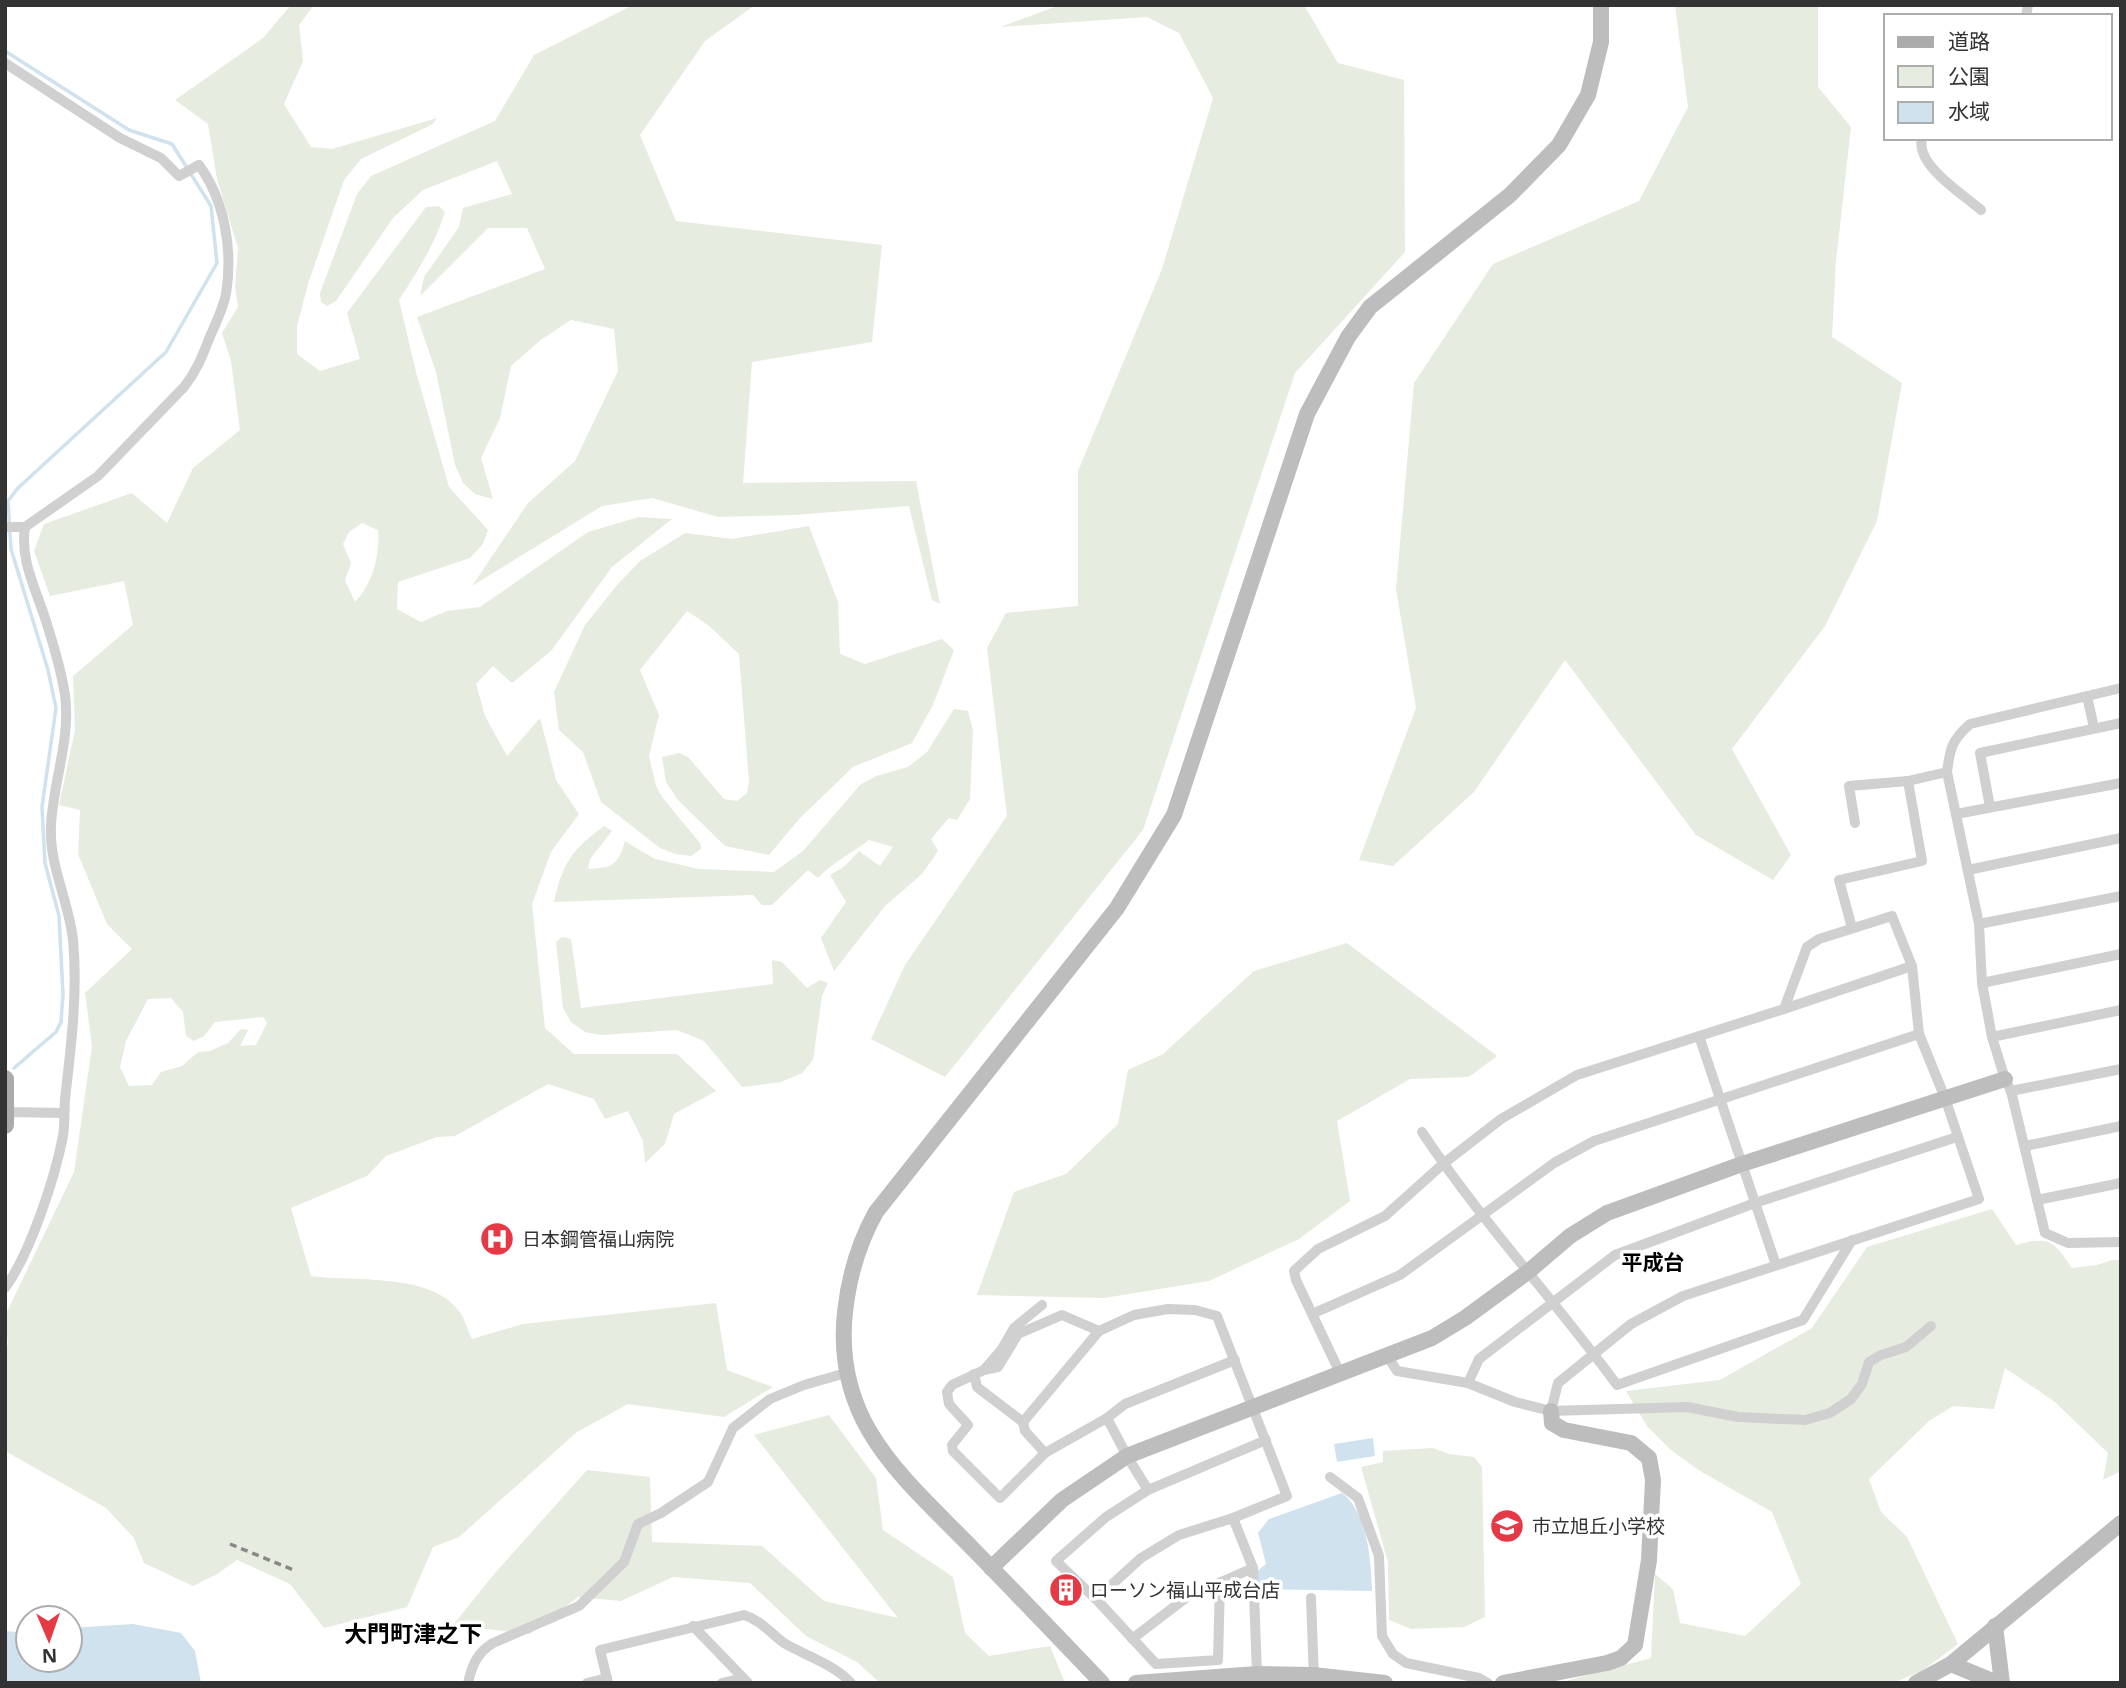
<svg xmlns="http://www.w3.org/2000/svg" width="2126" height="1688" viewBox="0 0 2126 1688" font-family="'Noto Sans','Noto Sans JP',sans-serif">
<rect width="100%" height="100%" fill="#fff"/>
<g fill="#e6ecdf" fill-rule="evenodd">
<path d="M 291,5 L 314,5 L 299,25 L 303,61 L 284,104 L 311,147 L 332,149 L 437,118 L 433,124 L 361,159 L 344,180 L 308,284 L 297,326 L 297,354 L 320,371 L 360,359 L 347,313 L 426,207 L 439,206 L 445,212 C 435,244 417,272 399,300 L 416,372 L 449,487 L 488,530 L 483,544 L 470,558 L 398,582 L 397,609 L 421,622 L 447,611 L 480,607 L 588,532 L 639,517 L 672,519 L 612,567 L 551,651 L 512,683 L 493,666 L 476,684 L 485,716 L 507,756 L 540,718 L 556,780 L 579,814 L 551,852 L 532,904 L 545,1028 L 574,1054 L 677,1054 L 716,1091 L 674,1114 L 665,1144 L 645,1163 L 643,1141 L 628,1111 L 605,1119 L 594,1099 L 548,1084 L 455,1136 L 437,1137 L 386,1156 L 367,1176 L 291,1208 L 311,1276 C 355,1282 435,1272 461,1314 C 466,1322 468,1332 472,1339 L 523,1324 L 716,1303 L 727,1370 L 773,1387 L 724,1417 L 628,1404 L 577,1432 L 459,1537 L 433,1547 L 407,1607 L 324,1628 L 290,1584 L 237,1560 L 217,1574 L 193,1586 L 144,1563 L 134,1538 L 106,1508 L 5,1451 L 5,1351 L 8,1344 L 5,1316 L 74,1172 L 92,1046 L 85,993 L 132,949 L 107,924 L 78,854 L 80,810 L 59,805 L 75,730 L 73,676 L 133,625 L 124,581 L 50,596 L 34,551 L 44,524 L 132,493 L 167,523 L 193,468 L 240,430 L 231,361 L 222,333 L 238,307 L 235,287 L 238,248 L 217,179 L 208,124 L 175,100 L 263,38 ZM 362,523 L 378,530 C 380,554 373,584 355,602 L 345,580 L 351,563 L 343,544 L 349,532 ZM 171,998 L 183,1012 L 186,1036 L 194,1041 L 204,1036 L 215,1022 L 263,1017 L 267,1023 L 256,1045 L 240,1046 L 248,1030 L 241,1029 L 228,1043 L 210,1051 L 198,1052 L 182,1066 L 161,1072 L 152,1085 L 129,1086 L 120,1067 L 126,1041 L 148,999 Z"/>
<path d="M 633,5 L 755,5 L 705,41 L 640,135 L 676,221 L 882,245 L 872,342 L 752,362 L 743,483 L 916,481 L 940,604 L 932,600 L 909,506 L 794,515 L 718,517 L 652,498 L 602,506 L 472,586 L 528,503 L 575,461 L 618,371 L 614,329 L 571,320 L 542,339 L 511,366 L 500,418 L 481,458 L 493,499 L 475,494 L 463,483 L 455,465 L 436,372 L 417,317 L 545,269 L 527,228 L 488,228 L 420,296 L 424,277 L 459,227 L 463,208 L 512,194 L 497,161 L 423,190 L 393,218 L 336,301 L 327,306 L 321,302 L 320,293 L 357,194 L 371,176 L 495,121 L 534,55 Z"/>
<path d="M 1060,5 L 1304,5 L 1338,63 L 1404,80 L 1405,252 L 1295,373 L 1143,830 L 945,1077 L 871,1039 L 905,965 L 1007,816 L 987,648 L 1006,613 L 1078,606 L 1078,471 L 1162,269 L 1213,98 L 1179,33 L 1147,17 L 1000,27 Z"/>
<path d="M 1675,5 L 1818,5 L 1818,87 L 1851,127 L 1836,261 L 1832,337 L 1902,383 L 1877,521 L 1825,626 L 1732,749 L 1791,855 L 1773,880 L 1696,835 L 1565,660 L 1474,792 L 1393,866 L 1359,860 L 1416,708 L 1396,589 L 1414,383 L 1493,264 L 1639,201 L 1688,107 Z"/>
<path d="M 809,526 L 838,602 L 840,654 L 865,664 L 942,639 L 954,650 L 933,705 L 912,743 L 853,767 L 800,818 L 769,855 L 725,846 L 677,799 L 666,782 L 662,757 L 679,753 L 688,757 L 724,799 L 737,801 L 747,793 L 749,781 L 739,654 L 708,625 L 687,611 L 640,670 L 659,715 L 649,756 L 656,786 L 662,797 L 700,843 L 701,849 L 691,856 L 675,854 L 660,848 L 601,802 L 583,752 L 559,730 L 554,692 L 585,625 L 618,584 L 640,561 L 685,533 L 732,539 Z"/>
<path d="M 954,709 L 968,711 L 973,730 L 970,799 L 957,820 L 949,818 L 931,839 L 938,851 L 922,874 L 886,905 L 834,971 L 821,938 L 846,902 L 830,875 L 845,866 L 859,851 L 880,866 L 893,847 L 869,840 C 852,853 833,862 818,878 L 808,870 L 772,905 L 762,905 L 753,895 L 554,902 C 563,862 571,851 604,826 L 612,831 L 590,859 L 588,869 C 613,868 618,865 625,841 L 655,859 L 699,869 L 774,872 L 803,851 L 860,785 L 876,776 L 908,767 L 927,752 Z"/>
<path d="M 562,937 L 571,939 L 581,1008 L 773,984 L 772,960 L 782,962 L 807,988 L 820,980 L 828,983 L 822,996 L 813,1060 L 802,1073 L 781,1082 L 742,1087 L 704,1041 L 677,1030 L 601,1035 L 585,1032 L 571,1022 L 563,1008 L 556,942 Z"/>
<path d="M 1347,943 L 1497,1056 L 1469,1077 L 1410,1079 L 1337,1121 L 1350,1201 L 1299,1239 L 1209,1281 L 1104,1298 L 977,1295 L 1014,1192 L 1066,1174 L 1118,1124 L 1128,1070 L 1163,1054 L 1254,971 Z"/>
<path d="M 1992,1209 L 2016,1245 C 2049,1236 2053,1240 2072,1268 L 2097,1265 L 2112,1260 L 2121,1260 L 2121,1471 L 2103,1480 L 2108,1453 L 2055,1402 L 2005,1368 L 1994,1409 L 1953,1406 L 1929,1421 L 1869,1479 L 1881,1512 L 1907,1537 L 1958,1644 L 1922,1671 L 1893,1683 L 1558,1683 L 1651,1658 L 1655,1574 L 1673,1589 L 1680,1623 L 1745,1636 L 1801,1584 L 1772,1512 L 1700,1471 L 1671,1450 L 1647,1426 L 1626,1391 L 1720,1380 L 1812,1328 L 1867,1247 Z"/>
<path d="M 829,1415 L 876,1478 L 883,1530 L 953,1577 L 965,1633 L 989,1656 L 1050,1646 L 1065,1683 L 880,1683 L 857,1662 L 806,1636 L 750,1583 L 673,1577 L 621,1601 L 578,1597 L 530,1634 L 453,1625 L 495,1573 L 587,1470 L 650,1477 L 652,1542 L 762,1546 L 824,1601 L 898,1618 L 754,1435 Z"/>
<path d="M 1433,1448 L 1449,1454 L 1474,1457 L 1482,1467 L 1485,1617 L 1464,1627 L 1411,1629 L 1389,1620 L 1388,1562 L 1361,1467 L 1383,1462 L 1383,1451 Z"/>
</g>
<g fill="#cfe2ee">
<path d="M 1373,1438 L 1375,1456 L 1337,1462 L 1334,1444 Z"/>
<path d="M 1342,1493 C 1368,1513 1371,1560 1372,1591 L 1260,1589 L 1256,1572 L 1266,1564 L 1258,1533 L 1269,1519 Z"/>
<path d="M 133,1624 L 181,1633 L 195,1651 L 201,1683 L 5,1683 L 5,1631 L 28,1633 L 28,1660 L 70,1660 L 70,1628 Z"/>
</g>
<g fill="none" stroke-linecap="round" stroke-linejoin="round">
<path stroke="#cfe2ee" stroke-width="3.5" d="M 5,51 L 129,130 L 172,144 L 211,206 L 217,263 L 166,352 L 18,488 L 8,501 L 11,549 L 48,670 L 56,708 L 42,807 L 45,863 L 59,916 L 63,994 L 61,1022 L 56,1032 L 14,1068"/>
<g stroke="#d0d0d0" stroke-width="10">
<path d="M 2026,16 L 2028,5"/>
<path d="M 5,63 L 120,138 L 161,158 L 179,176 L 199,165 C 225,201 233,250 226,294 C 223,309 215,325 209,339 C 202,357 196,372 184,387 L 98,476 L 25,527 L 5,527"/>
<path d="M 1922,138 C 1915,165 1963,194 1981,210"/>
<path d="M 2121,688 L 1970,724 C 1952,740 1950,748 1947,772 L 1979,924 L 1982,983 L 1992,1037 L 2005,1079 L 2011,1091 L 2045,1233 L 2068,1243 L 2121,1242"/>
<path d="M 2087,696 L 2094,728"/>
<path d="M 1990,807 L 1980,753 L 2121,723"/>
<path d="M 1956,814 L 2121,783"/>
<path d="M 1855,823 L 1849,786 L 1908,781 L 1947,772"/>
<path d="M 1968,870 L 2121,838"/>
<path d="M 1979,924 L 2121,896"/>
<path d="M 1852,928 L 1839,880 L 1922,861 L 1908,781"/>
<path d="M 1982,983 L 2121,954"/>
<path d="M 1784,1009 L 1912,966"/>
<path d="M 1699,1036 L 1776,1265"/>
<path d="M 1992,1037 L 2121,1010"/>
<path d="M 2011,1091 L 2121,1069"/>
<path d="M 6,1112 L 64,1113"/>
<path d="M 1422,1132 C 1481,1221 1554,1299 1617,1385 L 1803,1320 L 1852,1240"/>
<path d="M 2025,1146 L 2121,1126"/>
<path d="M 2037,1200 L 2121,1183"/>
<path d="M 5,1288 C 30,1254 55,1178 63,1136 C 65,1124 64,1111 65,1099 C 71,1047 78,992 73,940 C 69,901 49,866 51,826 C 53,782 71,739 65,695 C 61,669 53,643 45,618 C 35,587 20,560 25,527"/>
<path d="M 1042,1305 L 1014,1328 L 1002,1349 L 984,1370 L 952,1385 L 947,1392 L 949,1404 L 968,1425 L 952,1445 L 953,1451 L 1000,1498 L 1045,1453 L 1107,1418 L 1125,1404 L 1235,1360"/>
<path d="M 1312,1314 L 1400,1275 L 1554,1163 L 1594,1141 L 1919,1034"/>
<path d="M 1388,1357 L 1397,1371 L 1468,1383 L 1515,1402 L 1551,1411 L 1687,1407 L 1738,1417 L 1805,1420 L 1830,1413 L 1851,1399 L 1862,1384 L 1869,1362 L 1881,1355 L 1906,1347 L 1931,1326"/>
<path d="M 984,1370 L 998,1367 L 1018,1334 L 1062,1315 L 1099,1331"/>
<path d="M 1340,1373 L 1296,1280 L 1294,1271 L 1318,1249 L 1385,1216 L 1443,1164 L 1501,1119 L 1577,1075 L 1784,1009 L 1807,947 L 1819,939 L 1892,916 L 1912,966 L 1919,1034 L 1945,1098 L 1979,1199 L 1683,1296 L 1631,1324 L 1558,1383 L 1551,1411"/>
<path d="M 974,1374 L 977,1387 L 1023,1422 L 1099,1331 L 1134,1315 L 1168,1309 L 1195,1310 L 1217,1316 L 1287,1496 L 1233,1518 L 1179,1535 L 1141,1558 L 1096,1599"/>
<path d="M 1468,1383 L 1479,1359 L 1615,1255 L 1755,1203 L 1957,1137"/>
<path d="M 1107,1418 L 1127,1456 L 1148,1490"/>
<path d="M 1023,1422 L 1025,1431 L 1045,1453"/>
<path d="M 1330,1477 L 1358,1498 L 1379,1556 L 1382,1636 L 1393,1654 L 1406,1663 L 1479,1678 L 1488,1683"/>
<path d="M 1233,1518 L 1253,1568 L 1257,1674"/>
<path d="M 1220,1583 L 1218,1660 L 1156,1664 L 1096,1599 L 1056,1561 L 1106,1517 L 1148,1490 L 1266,1440"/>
<path d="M 1311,1598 L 1314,1679"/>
<path d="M 693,1626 L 748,1683"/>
<path d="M 1132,1639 L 1187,1597 L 1253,1568"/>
<path d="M 468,1683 C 472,1665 477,1653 493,1643 L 579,1606 L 624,1562 L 638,1524 L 661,1513 L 708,1482 L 733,1428 L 770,1399 L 804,1385 L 846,1373"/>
<path d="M 587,1683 L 607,1678"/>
<path d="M 608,1683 L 600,1650 L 744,1615 C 761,1620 770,1633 784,1643 C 806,1656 834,1664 851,1683"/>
<path d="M 722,1683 L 743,1678"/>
</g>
<g stroke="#bdbdbd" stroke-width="16">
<path d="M 991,1568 L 1062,1500 L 1127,1456 L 1432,1338 L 1465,1318 L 1529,1271 L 1570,1236 L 1607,1213 L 1742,1164 L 2005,1079"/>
<path d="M 1995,1626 L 2002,1683"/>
<path d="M 1951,1664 L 1997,1683"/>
<path d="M 1102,1683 C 1059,1638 1016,1593 973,1549 C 903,1477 833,1423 845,1312 C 849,1276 858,1244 876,1212 L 1117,908 L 1174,815 L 1307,414 L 1348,337 L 1370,307 L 1510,195 L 1559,145 L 1588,95 L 1601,42 L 1601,5"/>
<path d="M 1136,1683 L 1257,1674 L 1313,1675 L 1385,1683"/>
<path d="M 1503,1683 L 1607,1663 L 1621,1658 L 1635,1645 L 1649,1560 L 1653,1480 L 1649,1458 L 1631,1443 L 1564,1430 L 1552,1423 L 1551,1411"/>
<path d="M 1916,1683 L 1951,1664 L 2121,1523"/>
</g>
<path stroke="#ababab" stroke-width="18" d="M 5,1079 L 5,1125"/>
<path stroke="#888" stroke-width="3.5" stroke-dasharray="7 5" stroke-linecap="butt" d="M 230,1544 L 296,1571"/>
</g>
<defs>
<g id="hospital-disc" transform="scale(1.75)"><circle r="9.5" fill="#e63946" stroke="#fff"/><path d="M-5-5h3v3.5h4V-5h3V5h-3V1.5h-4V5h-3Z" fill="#fff"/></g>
<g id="school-disc" transform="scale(1.75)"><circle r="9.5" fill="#e63946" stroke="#fff"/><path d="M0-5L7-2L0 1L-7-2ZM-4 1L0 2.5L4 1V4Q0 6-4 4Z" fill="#fff"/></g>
<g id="building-disc" transform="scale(1.75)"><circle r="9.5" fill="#e63946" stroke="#fff"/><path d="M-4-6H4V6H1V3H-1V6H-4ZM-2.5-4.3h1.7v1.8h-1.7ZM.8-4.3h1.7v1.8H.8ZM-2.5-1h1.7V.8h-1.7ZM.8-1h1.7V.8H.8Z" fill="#fff"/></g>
</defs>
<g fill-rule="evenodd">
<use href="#hospital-disc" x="497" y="1239"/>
<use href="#school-disc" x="1507" y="1526"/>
<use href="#building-disc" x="1066" y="1590"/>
</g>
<g text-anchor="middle" stroke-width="7" stroke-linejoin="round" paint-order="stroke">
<g font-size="19" fill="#333" stroke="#fff" text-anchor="start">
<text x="522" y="1246">日本鋼管福山病院</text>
<text x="1532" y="1533">市立旭丘小学校</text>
<text x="1090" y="1597">ローソン福山平成台店</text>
</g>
<g font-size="21" font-weight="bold" fill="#000" stroke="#fff">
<text x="1653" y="1270">平成台</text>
</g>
<g font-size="23" font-weight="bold" fill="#000" stroke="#fff">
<text x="413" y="1642">大門町津之下</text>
</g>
</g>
<rect width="2126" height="1688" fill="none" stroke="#333333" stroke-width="14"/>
<rect x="1884" y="14" width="228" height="126" fill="#ffffff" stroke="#adadad" stroke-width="2"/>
<rect x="1898" y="37" width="35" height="10" fill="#ababab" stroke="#adadad" stroke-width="2"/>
<text x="1948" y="49" font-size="21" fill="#333333">道路</text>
<rect x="1898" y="66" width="35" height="21" fill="#e6ecdf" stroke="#adadad" stroke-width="2"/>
<text x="1948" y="84" font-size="21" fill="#333333">公園</text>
<rect x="1898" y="102" width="35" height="21" fill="#cfe2ee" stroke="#adadad" stroke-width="2"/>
<text x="1948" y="119" font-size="21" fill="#333333">水域</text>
<g transform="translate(49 1639) rotate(178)"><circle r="33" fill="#ffffff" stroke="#adadad" stroke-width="2"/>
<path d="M0-5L12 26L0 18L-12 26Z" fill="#e63946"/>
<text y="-10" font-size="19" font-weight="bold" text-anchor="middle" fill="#333333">N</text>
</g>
</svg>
